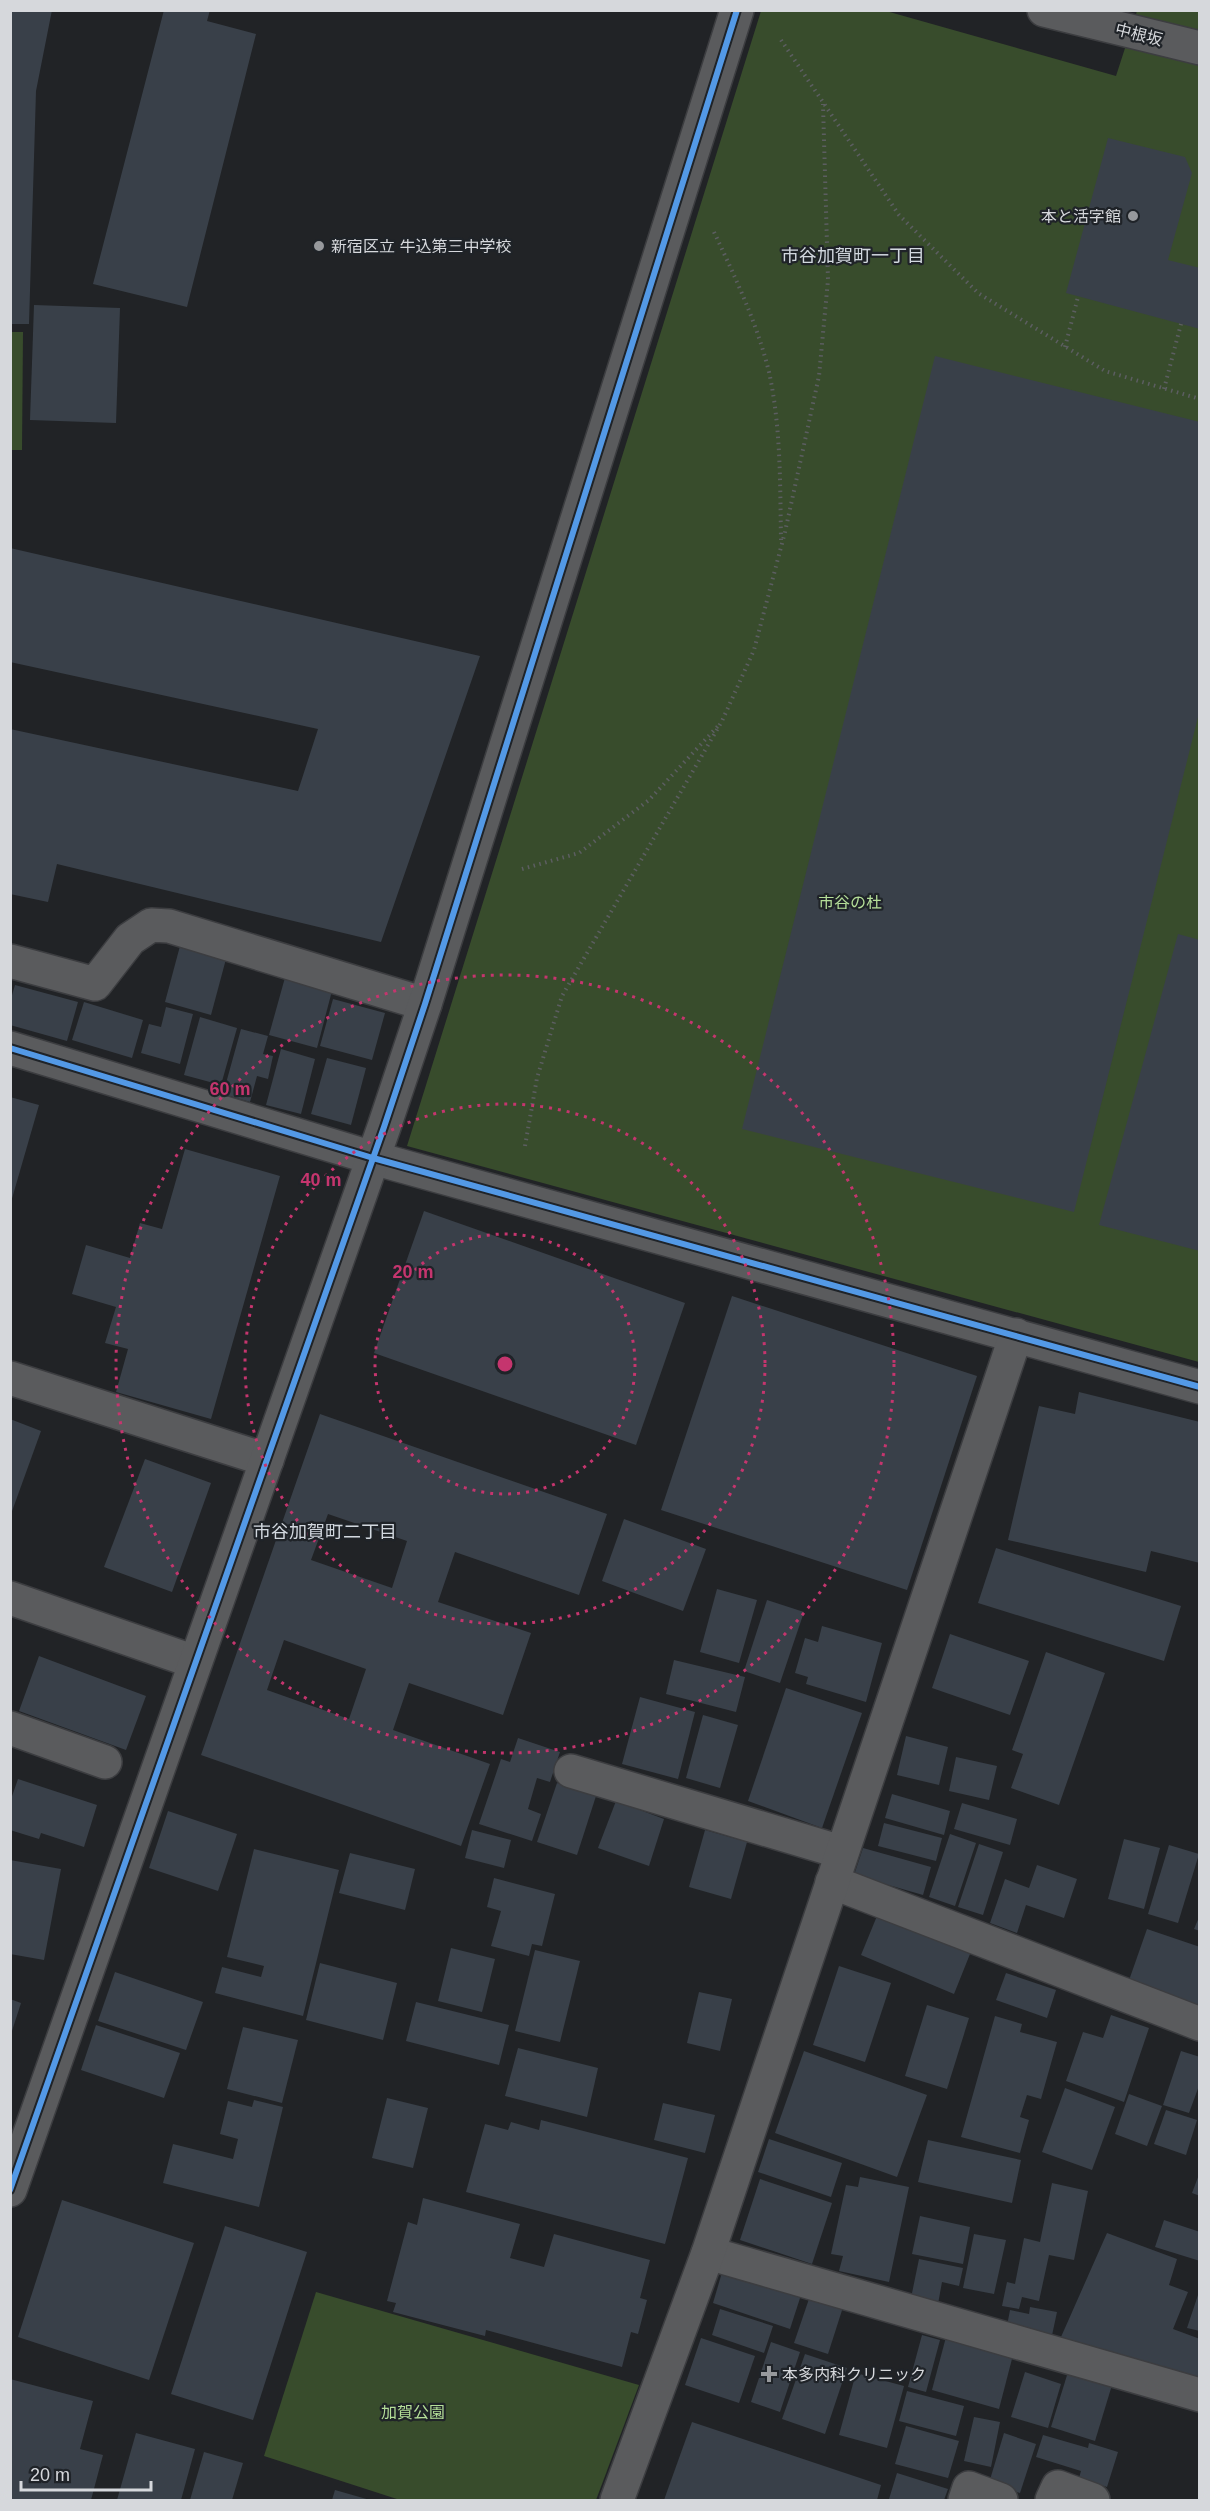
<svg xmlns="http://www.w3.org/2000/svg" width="1210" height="2511" viewBox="0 0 1210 2511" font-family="Helvetica,'Noto Sans JP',sans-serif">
<rect width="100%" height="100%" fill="#212326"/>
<g fill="#384c2c">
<path d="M 761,11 L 886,11 L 1116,76 L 1137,11 L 1199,11 L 1199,1362 L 407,1146 Z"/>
<path d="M 11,332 L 23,332 L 22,450 L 11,450 Z"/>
<path d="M 316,2292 L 639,2385 L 596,2500 L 400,2500 L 264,2456 Z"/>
</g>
<g fill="#394049" fill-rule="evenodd">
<path d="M 10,10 L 52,10 L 36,91 L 29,324 L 10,324 Z"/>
<path d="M 164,10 L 210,10 L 207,21 L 256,34 L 187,307 L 93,284 Z"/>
<path d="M 1108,138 L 1185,157 L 1192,173 L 1168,260 L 1200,268 L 1200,329 L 1066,293 Z"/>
<path d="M 34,305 L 120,308 L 116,423 L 30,420 Z"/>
<path d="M 935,356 L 1200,422 L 1200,709 L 1074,1212 L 742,1129 Z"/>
<path d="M 10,548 L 480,656 L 381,942 L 57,864 L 48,902 L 10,894 L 10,729 L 298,791 L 318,729 L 10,662 Z"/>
<path d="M 1178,934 L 1200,940 L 1200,1251 L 1099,1225 Z"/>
<path d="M 180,946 L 226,959 L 211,1015 L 165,1002 Z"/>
<path d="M 286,974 L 333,987 L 317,1048 L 269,1035 Z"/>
<path d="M 15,985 L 78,1002 L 67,1041 L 10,1025 L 10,1002 Z"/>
<path d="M 333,999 L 385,1013 L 372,1060 L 320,1046 Z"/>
<path d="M 84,1002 L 143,1020 L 132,1058 L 72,1040 Z"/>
<path d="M 166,1007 L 193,1014 L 180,1064 L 141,1053 L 149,1024 L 161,1027 Z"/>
<path d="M 200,1017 L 237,1028 L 221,1085 L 184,1075 Z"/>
<path d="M 241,1029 L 268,1036 L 263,1054 L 273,1056 L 268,1079 L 257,1076 L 250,1102 L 223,1094 Z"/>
<path d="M 281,1049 L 315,1059 L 301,1114 L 266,1105 Z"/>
<path d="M 327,1058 L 366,1068 L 351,1125 L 311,1114 Z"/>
<path d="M 10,1097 L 39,1105 L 11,1202 L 10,1202 Z"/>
<path d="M 185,1149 L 280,1176 L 211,1419 L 116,1392 L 128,1349 L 105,1343 L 116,1307 L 72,1294 L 86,1245 L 130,1258 L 140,1223 L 162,1229 Z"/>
<path d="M 424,1211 L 685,1303 L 636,1445 L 374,1353 Z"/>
<path d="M 732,1296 L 977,1376 L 907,1590 L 661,1510 Z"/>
<path d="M 1079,1392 L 1200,1422 L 1200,1563 L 1151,1551 L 1146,1572 L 1008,1540 L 1039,1406 L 1075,1414 Z"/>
<path d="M 320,1414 L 607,1514 L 579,1595 L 455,1552 L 438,1602 L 531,1633 L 503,1715 L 409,1683 L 393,1730 L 490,1764 L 461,1846 L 201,1755 ZM 328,1514 L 407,1541 L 392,1588 L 311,1560 ZM 284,1640 L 366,1669 L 349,1719 L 267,1690 Z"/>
<path d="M 10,1419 L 41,1431 L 11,1514 L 10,1514 Z"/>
<path d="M 145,1459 L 211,1483 L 172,1592 L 104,1567 Z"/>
<path d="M 624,1519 L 706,1549 L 683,1611 L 602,1581 Z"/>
<path d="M 996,1548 L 1181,1606 L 1164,1661 L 978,1603 Z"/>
<path d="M 717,1589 L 757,1600 L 739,1663 L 700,1652 Z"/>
<path d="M 767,1600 L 804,1612 L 780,1683 L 744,1671 Z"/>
<path d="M 822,1626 L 882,1643 L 866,1702 L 806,1684 L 808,1677 L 795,1673 L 805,1638 L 818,1642 Z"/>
<path d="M 950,1634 L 1029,1661 L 1010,1715 L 932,1688 Z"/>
<path d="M 1046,1652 L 1105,1673 L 1059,1805 L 1011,1788 L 1023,1754 L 1012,1750 Z"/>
<path d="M 39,1656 L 146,1696 L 126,1750 L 19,1711 Z"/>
<path d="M 674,1660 L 745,1677 L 736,1712 L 666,1694 Z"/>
<path d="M 786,1688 L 862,1713 L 822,1828 L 748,1801 Z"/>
<path d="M 640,1697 L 695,1712 L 678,1779 L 622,1764 Z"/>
<path d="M 703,1715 L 738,1725 L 720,1788 L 686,1778 Z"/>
<path d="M 906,1736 L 948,1747 L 939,1785 L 897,1775 Z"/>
<path d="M 518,1738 L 560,1752 L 550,1782 L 537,1778 L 528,1809 L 541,1814 L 532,1841 L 479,1824 L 501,1759 L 510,1762 Z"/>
<path d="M 956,1757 L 997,1766 L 989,1800 L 949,1791 Z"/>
<path d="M 18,1779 L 97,1805 L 84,1847 L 41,1833 L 39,1839 L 10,1830 L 10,1802 Z"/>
<path d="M 557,1783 L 596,1796 L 577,1855 L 537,1842 Z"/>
<path d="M 892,1794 L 950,1811 L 944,1835 L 885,1818 Z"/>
<path d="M 616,1801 L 664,1819 L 649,1866 L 598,1848 Z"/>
<path d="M 962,1803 L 1017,1819 L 1010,1845 L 954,1829 Z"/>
<path d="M 168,1811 L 237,1834 L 218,1891 L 149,1868 Z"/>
<path d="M 884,1823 L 942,1838 L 936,1861 L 878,1846 Z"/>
<path d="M 472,1830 L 511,1840 L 504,1868 L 465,1858 Z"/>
<path d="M 705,1830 L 747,1842 L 731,1899 L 689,1887 Z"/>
<path d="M 950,1834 L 976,1843 L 955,1906 L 929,1897 Z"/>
<path d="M 1124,1839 L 1160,1848 L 1144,1909 L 1108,1899 Z"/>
<path d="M 979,1844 L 1003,1852 L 983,1915 L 958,1907 Z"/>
<path d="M 1169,1845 L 1199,1854 L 1178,1923 L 1148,1914 Z"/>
<path d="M 863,1848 L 931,1867 L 923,1895 L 854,1875 Z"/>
<path d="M 254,1849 L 339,1870 L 303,2016 L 215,1993 L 222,1967 L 261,1977 L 264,1966 L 227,1957 Z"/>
<path d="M 350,1853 L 415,1869 L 405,1910 L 339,1893 Z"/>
<path d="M 10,1860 L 61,1869 L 44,1960 L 10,1954 Z"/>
<path d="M 1037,1865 L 1077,1879 L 1064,1918 L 1026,1905 L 1017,1933 L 990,1923 L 1005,1879 L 1029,1888 Z"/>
<path d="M 494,1878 L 555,1894 L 542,1946 L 532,1944 L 529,1956 L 491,1946 L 501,1911 L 487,1907 Z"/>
<path d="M 1200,1915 L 1200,1931 L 1194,1929 Z"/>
<path d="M 877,1916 L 970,1954 L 954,1994 L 861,1955 Z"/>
<path d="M 1147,1929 L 1200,1947 L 1200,2011 L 1127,1986 Z"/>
<path d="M 451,1948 L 495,1959 L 482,2012 L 438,2001 Z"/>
<path d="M 535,1950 L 580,1961 L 560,2042 L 515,2031 Z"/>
<path d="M 320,1963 L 397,1983 L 383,2040 L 306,2020 Z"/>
<path d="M 839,1966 L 891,1983 L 865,2062 L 813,2045 Z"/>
<path d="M 115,1972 L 203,2002 L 186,2050 L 98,2021 Z"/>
<path d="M 1006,1973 L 1056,1990 L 1047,2018 L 996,2000 Z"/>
<path d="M 699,1992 L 732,1999 L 720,2051 L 687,2043 Z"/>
<path d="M 10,1999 L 21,2003 L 11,2034 L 10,2033 Z"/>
<path d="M 416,2002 L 509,2025 L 499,2065 L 406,2041 Z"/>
<path d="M 927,2005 L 969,2018 L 947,2089 L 905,2076 Z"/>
<path d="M 1111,2015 L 1149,2028 L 1124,2102 L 1066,2081 L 1083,2032 L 1103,2038 Z"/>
<path d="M 995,2016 L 1022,2024 L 1020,2032 L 1057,2042 L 1041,2099 L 1027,2095 L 1020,2117 L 1029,2120 L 1020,2153 L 961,2137 Z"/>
<path d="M 96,2025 L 180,2053 L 164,2098 L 81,2070 Z"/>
<path d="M 243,2027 L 298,2040 L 282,2103 L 227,2089 Z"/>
<path d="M 518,2048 L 598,2068 L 587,2117 L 505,2096 Z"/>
<path d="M 804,2051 L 927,2095 L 897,2177 L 775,2133 Z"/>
<path d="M 1181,2051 L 1200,2057 L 1200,2083 L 1189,2113 L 1163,2105 Z"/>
<path d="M 1065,2088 L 1115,2107 L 1092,2170 L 1042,2152 Z"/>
<path d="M 1129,2094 L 1162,2106 L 1147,2146 L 1115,2134 Z"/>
<path d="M 387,2098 L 428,2108 L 413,2168 L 372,2158 Z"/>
<path d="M 254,2100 L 283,2107 L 259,2207 L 163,2183 L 173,2144 L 233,2159 L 238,2139 L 220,2134 L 228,2101 L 252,2107 Z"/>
<path d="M 663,2103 L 715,2115 L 705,2153 L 654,2140 Z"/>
<path d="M 1166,2110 L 1197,2120 L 1186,2155 L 1154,2144 Z"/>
<path d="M 541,2120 L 688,2158 L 665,2244 L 466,2192 L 485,2124 L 508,2130 L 511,2122 L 539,2130 Z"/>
<path d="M 769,2139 L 842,2163 L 831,2197 L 758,2172 Z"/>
<path d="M 928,2140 L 1021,2160 L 1012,2203 L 918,2182 Z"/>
<path d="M 1200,2172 L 1200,2196 L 1192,2193 Z"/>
<path d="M 860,2177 L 909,2187 L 889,2282 L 839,2271 L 843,2256 L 831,2254 L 846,2185 L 858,2187 Z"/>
<path d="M 760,2179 L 832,2203 L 812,2264 L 740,2240 Z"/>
<path d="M 1052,2183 L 1088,2191 L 1074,2260 L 1049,2255 L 1039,2301 L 1022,2297 L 1019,2309 L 1002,2306 L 1007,2282 L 1015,2284 L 1024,2238 L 1040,2242 Z"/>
<path d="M 423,2198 L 520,2224 L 510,2258 L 544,2267 L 554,2234 L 650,2260 L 640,2298 L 647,2300 L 638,2334 L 631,2332 L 622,2367 L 486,2330 L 485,2336 L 393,2312 L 396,2303 L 387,2301 L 408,2222 L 417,2225 Z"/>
<path d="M 62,2200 L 194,2243 L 149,2380 L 18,2337 Z"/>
<path d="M 920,2216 L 970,2227 L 963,2264 L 912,2254 Z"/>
<path d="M 1164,2220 L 1200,2232 L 1200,2261 L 1155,2247 Z"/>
<path d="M 225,2226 L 307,2252 L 253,2420 L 171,2394 Z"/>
<path d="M 1107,2233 L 1177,2259 L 1169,2285 L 1188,2292 L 1173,2329 L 1200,2339 L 1200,2381 L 1061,2337 Z"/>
<path d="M 974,2234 L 1006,2240 L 994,2294 L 963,2288 Z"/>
<path d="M 919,2259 L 963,2268 L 959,2286 L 942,2282 L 938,2304 L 911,2298 Z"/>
<path d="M 723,2269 L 801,2295 L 790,2329 L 713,2303 Z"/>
<path d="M 1200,2289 L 1200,2331 L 1187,2328 Z"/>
<path d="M 811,2293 L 844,2304 L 828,2354 L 794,2343 Z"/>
<path d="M 1030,2307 L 1057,2312 L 1051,2340 L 1006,2331 L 1010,2310 L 1029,2314 Z"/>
<path d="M 720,2309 L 773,2326 L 764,2353 L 712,2335 Z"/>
<path d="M 922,2335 L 940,2340 L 926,2392 L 908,2387 Z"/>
<path d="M 946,2337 L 1013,2355 L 999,2409 L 932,2390 Z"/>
<path d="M 701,2338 L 755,2356 L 739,2403 L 685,2385 Z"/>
<path d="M 771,2342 L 800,2352 L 780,2412 L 751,2402 Z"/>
<path d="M 805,2354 L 847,2368 L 825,2434 L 782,2419 Z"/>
<path d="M 1025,2372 L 1061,2384 L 1048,2428 L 1011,2417 Z"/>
<path d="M 1068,2372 L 1112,2385 L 1095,2441 L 1051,2427 Z"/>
<path d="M 856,2373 L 904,2386 L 887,2448 L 839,2435 Z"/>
<path d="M 10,2379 L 93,2401 L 80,2449 L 103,2455 L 91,2500 L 10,2500 Z"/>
<path d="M 907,2391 L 964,2406 L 956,2436 L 899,2421 Z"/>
<path d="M 974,2417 L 1000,2422 L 991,2467 L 964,2461 Z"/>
<path d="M 692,2422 L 881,2485 L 877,2500 L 664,2500 Z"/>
<path d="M 906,2426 L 959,2441 L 948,2478 L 895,2464 Z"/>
<path d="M 136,2433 L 195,2449 L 181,2500 L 117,2500 Z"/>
<path d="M 1004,2433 L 1036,2444 L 1020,2493 L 989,2483 Z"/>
<path d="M 1043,2435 L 1088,2448 L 1089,2443 L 1118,2452 L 1107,2487 L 1079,2478 L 1081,2471 L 1036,2457 Z"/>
<path d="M 204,2452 L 243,2463 L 232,2500 L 190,2500 Z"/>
<path d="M 897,2473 L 948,2489 L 944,2500 L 889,2499 Z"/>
<path d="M 335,2490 L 370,2500 L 332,2500 Z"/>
</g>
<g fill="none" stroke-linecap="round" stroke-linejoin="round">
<g stroke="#3c3d40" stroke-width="36">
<g id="minor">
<path d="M 1044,10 L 1200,48"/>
<path d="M 10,961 L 95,984 L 130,939 L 151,925 L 169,926 L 425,1004"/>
<path d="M 10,1048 L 373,1158 L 1200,1387"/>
<path d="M 10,1378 L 267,1460"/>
<path d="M 10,1598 L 195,1662"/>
<path d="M 10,1728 L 105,1762"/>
<path d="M 571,1771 L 841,1852"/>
<path d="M 832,1882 L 1200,2024"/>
<path d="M 10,2190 L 384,1127 L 425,1004 L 737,10"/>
<path d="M 708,2253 L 1200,2395"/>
<path d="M 617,2500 L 708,2253 L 1016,1335"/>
<path d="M 965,2500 L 969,2488 L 1001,2500"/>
<path d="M 1052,2500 L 1058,2487 L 1093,2500"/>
</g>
</g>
<g stroke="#5c5e61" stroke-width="4" stroke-dasharray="1.5 4.5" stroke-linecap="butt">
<path d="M 781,40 L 899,215 L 978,293 L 1105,371 L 1200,399"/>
<path d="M 714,232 C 735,277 757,323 769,372 C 781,427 780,484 781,540"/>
<path d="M 1065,347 L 1078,297"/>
<path d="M 1164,389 L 1181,324"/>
<path d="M 522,869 L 579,853 L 649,800 L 718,726"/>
<path d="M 525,1146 L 537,1078 L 562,996 L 722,721 L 754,650 L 785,532 L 819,376 L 828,280 L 823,104"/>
</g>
<use href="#minor" stroke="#5a5b5d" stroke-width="33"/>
<g stroke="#1f2328" stroke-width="10">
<g id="cycleway">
<path d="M 10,1048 L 373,1158 L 1200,1387"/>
<path d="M 10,2190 L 384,1127 L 425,1004 L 737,10"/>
</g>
</g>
<use href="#cycleway" stroke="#5399e6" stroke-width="6"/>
</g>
<g fill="none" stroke="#c5356e" stroke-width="3" stroke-dasharray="3 6">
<circle cx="505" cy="1364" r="130"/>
<circle cx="505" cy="1364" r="260"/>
<circle cx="505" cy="1364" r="389"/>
</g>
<g fill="#97999c" stroke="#1f2328" stroke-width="2">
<circle cx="1133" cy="216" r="6"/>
<circle cx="319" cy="246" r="6"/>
<path d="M766 2365h6v6h6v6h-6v6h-6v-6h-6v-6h6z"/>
</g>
<g text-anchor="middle" stroke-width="4.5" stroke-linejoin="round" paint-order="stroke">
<g font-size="16" fill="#d6d8dc" stroke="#1f2328">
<text transform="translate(1139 34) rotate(14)" y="6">中根坂</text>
</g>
<g font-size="16" fill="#d6d8dc" stroke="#1f2328" text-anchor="start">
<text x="1121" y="222" text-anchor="end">本と活字館</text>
<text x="331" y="252">新宿区立 牛込第三中学校</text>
<text x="782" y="2380">本多内科クリニック</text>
</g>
<g font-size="16" fill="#b4de98" stroke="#1f2328">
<text x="850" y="908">市谷の杜</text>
<text x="413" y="2418">加賀公園</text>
</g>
<g font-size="18" fill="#d2d8df" stroke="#1f2328">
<text x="853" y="262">市谷加賀町一丁目</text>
<text x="325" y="1538">市谷加賀町二丁目</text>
</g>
</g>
<circle cx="505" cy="1364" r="9" fill="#c5356e" stroke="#1f2328" stroke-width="3"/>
<g font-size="18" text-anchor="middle" font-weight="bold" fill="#c5356e" stroke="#1f2328" stroke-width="4.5" stroke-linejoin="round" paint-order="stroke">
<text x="230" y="1095">60 m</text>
<text x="321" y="1186">40 m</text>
<text x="413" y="1278">20 m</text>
</g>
<rect width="1210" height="2511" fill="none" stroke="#d6d8dc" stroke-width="24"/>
<path d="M21 2481v9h130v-9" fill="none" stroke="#d6d8dc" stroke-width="3"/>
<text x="30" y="2481" font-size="18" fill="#d6d8dc" stroke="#1f2328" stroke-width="4.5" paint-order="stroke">20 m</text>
</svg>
